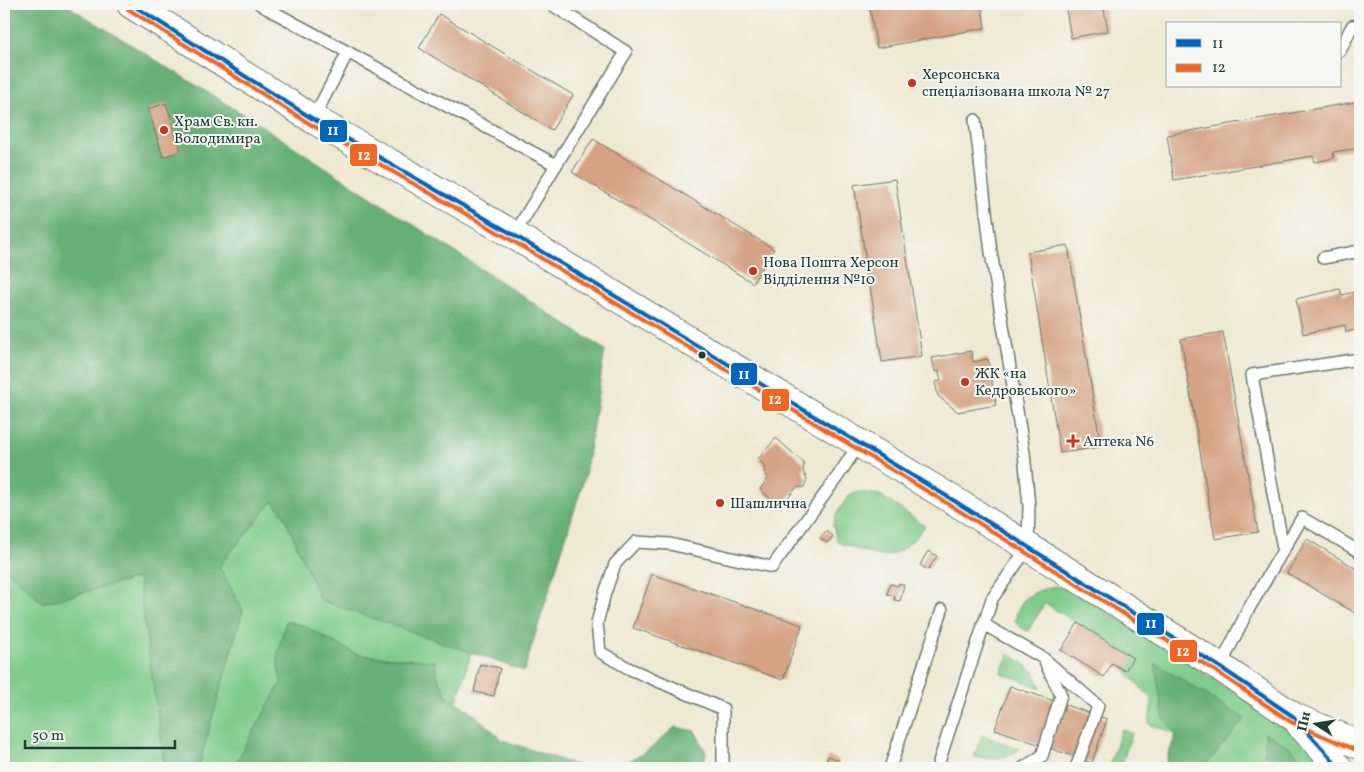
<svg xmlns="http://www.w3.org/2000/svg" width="1364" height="772" viewBox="0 0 1364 772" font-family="Vollkorn,serif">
<rect width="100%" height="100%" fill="#f6f6f2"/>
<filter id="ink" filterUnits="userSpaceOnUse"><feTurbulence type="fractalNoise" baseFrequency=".02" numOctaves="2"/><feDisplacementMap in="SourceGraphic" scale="10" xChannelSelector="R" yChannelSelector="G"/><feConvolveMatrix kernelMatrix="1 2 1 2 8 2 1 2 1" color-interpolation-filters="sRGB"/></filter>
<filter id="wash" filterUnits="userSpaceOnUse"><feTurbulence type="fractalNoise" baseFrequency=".0096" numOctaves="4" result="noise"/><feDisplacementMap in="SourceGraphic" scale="20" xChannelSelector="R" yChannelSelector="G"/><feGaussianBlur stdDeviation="1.12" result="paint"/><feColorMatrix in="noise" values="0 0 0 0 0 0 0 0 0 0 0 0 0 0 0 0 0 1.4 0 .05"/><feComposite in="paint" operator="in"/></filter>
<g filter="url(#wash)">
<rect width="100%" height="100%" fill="#eee9d3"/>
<g fill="#7ecb8a" stroke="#4e845f">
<path d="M 859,492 L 880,495 L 925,526 C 915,539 901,555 883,556 C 876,557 846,545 837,542 L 833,525 L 837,513 L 849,495 Z"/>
<path d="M 273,501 L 284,515 L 320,600 L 471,652 L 457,702 L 446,695 L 436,672 L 435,661 L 358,655 L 304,626 L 286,621 L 277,657 L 281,683 L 233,768 L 181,768 L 199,765 L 242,610 L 219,566 Z"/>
<path d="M 4,567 L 43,603 L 138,578 L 165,768 L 4,768 Z"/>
<path d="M 1055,586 L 1070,588 L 1311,741 L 1331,768 L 1164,768 L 1176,734 L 1149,724 L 1152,699 L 1125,671 L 1132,658 L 1045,603 L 1028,631 L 1020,627 L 1015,622 C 1019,596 1032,592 1055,586 Z"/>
<path d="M 1008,654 L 1019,660 L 1034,672 L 1041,688 L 1001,673 Z"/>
<path d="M 1122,729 L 1132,733 L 1121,767 L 1110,763 Z"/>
<path d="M 982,735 L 1020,749 C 1002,760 995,759 974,757 Z"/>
</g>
<g fill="#66af76" stroke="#427655">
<path d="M 4,4 L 65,4 L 256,122 L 605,350 L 585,476 L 524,671 L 320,600 L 284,515 L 273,501 L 219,566 L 243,610 L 199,765 L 181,768 L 165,768 L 138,578 L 43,603 L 4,567 Z"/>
<path d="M 286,621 L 304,626 L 358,655 L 435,661 L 436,672 L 446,695 L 473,713 L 503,740 L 584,768 L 233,768 L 281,683 L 277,657 Z"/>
<path d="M 1155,663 L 1245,719 L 1203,768 L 1164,768 L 1176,734 L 1163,717 Z"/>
<path d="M 675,727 L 695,731 L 706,752 L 704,768 L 616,768 L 649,750 Z"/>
<path d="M 1265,733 L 1291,748 L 1308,768 L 1264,768 Z"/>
</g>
<g id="blocks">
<g fill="#d5a383">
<path d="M 869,4 L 1003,4 L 1003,5 L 982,8 L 985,28 L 877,48 Z"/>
<path d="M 1065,4 L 1103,4 L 1108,31 L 1071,38 Z"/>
<path d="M 439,14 L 573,95 L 552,130 L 419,48 Z"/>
<path d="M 1355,102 L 1356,110 L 1360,110 L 1360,148 L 1333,152 L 1334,158 L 1315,162 L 1313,156 L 1174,180 L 1167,135 Z"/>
<path d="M 166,103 L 181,151 L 163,157 L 148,109 Z"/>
<path d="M 593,139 L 774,249 L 753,283 L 572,172 Z"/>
<path d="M 895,179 L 922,356 L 882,362 L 854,185 Z"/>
<path d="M 1068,245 L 1101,447 L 1060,453 L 1028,252 Z"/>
<path d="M 1340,289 L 1342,295 L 1360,291 L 1360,329 L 1346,332 L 1345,325 L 1303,334 L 1296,299 Z"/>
<path d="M 1223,332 L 1258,532 L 1215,539 L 1181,339 Z"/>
<path d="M 971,351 L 973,362 L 988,359 L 996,405 L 958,412 L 938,396 L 935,382 L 941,381 L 939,371 L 935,372 L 932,358 Z"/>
<path d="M 776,438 L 804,463 L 803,472 L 807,479 L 804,487 L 797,487 L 780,507 L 760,489 L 767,480 L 764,465 L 758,459 Z"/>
<path d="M 826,531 L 833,536 L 827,543 L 820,538 Z"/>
<path d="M 1307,539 L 1360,571 L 1360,616 L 1287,573 Z"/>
<path d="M 928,551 L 937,556 L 928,570 L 920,565 Z"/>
<path d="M 652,574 L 802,625 L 783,680 L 633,628 Z"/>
<path d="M 899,583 L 904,585 L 900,601 L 894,600 L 895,596 L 887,594 L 890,584 L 898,586 Z"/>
<path d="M 1078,623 L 1133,658 L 1125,671 L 1112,663 L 1104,677 L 1061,650 Z"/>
<path d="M 480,664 L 500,668 L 494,696 L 474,692 Z"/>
<path d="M 1010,686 L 1107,719 L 1092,763 L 995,729 Z"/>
<path d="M 828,756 L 839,760 L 836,768 L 830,768 L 825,766 Z"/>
</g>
</g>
</g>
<g filter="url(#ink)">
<use href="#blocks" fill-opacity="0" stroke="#67796c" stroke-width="1"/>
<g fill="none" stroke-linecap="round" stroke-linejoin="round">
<g stroke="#67796c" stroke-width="14">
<g id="service">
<path d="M 260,4 L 268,9 L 556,165"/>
<path d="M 1340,51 L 1352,26 L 1360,25"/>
<path d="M 313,119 L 348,52"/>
<path d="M 514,235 L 556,165 L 626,52 L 551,4"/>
<path d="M 1323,258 L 1360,251"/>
<path d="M 1283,549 L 1252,375 L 1360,359"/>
<path d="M 983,624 L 1043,658 L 1098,706 L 1076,768"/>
<path d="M 1220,667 L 1248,610 L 1302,518 L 1360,552"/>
<path d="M 723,768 L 723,709 L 630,669 L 600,652 L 597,623 L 605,593 L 615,564 L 636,542 L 670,544 L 772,567 L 838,476 L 859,444"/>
<path d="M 894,768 L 891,765 L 942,610"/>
<path d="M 937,768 L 992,599 L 1028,547 L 1029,506 L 1024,453 L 991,252 L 975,120"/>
<path d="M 1023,768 L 1042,756 L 1061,695 L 1045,662"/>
</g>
</g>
<g stroke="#67796c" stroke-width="30">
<g id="tertiary">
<path d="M 131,4 L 313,119 L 514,235 L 953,500 L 1220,667 L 1294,717 L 1360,745"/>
<path d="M 1300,724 L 1329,756 L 1338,768"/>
</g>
</g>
<use href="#service" stroke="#fff" stroke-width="11"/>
<use href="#tertiary" stroke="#fff" stroke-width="28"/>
<g stroke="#f6f6f2" stroke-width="8">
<path id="bus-1" d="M 131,4 L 313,119 L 514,235 L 953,500 L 1220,667 L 1294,717 L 1329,756 L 1338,768"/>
</g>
<g stroke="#f6f6f2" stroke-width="8">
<path id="bus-2" d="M 128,9 L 310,124 L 511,240 L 950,505 L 1217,672 L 1291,722 L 1358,751"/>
</g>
<use href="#bus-1" stroke="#0065bd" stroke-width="4"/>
<use href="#bus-2" stroke="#f26522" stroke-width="4"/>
</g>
</g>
<g fill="#c8321e" stroke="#f6f6f2" stroke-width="2">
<circle cx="912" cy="83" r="5"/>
<circle cx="164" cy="130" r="5"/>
<circle cx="753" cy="271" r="5"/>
<circle cx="965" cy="382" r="5"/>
<path d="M1070.5 433.5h5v5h5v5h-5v5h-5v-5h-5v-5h5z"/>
<circle cx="720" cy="503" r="5"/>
</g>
<circle fill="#1f3d34" stroke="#f6f6f2" stroke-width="2" cx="702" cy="355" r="4.5"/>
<g text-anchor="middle" stroke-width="4" stroke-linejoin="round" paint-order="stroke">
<g font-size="15" fill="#1f3d34" stroke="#f6f6f2" text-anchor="start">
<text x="922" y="79">Херсонська<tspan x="922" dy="17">спеціалізована школа № 27</tspan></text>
<text x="174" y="126">Храм Св. кн.<tspan x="174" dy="17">Володимира</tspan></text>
<text x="763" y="267">Нова Пошта Херсон<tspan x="763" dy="17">Відділення №10</tspan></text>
<text x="975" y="378">ЖК «на<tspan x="975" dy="17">Кедровського»</tspan></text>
<text x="1083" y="446">Аптека N6</text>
<text x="730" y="508">Шашлична</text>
</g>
</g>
<g stroke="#f6f6f2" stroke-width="2">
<rect x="319" y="119" width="29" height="24" rx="5" fill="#0065bd"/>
<rect x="349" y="143" width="29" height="24" rx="5" fill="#f26522"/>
<rect x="730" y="362" width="28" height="24" rx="5" fill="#0065bd"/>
<rect x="761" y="388" width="29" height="24" rx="5" fill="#f26522"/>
<rect x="1136" y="612" width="29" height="24" rx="5" fill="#0065bd"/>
<rect x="1169" y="639" width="29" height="24" rx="5" fill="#f26522"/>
</g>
<g font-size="14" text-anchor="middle" font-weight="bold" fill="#fff">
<text x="333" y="135">11</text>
<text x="364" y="160">12</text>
<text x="744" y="379">11</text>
<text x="775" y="404">12</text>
<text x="1151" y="628">11</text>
<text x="1183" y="656">12</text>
</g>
<rect width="1364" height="772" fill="none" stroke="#f6f6f2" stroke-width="20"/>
<rect x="1166" y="22" width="175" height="65" fill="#f6f6f2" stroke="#a0aca6"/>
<rect x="1176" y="39" width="25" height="8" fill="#0065bd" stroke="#a0aca6"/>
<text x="1212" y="48" font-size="15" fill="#1f3d34">11</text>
<rect x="1176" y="64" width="25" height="8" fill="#f26522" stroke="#a0aca6"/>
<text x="1212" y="72" font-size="15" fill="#1f3d34">12</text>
<g transform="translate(1316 724) rotate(282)" stroke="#f6f6f2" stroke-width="4" paint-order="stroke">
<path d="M0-4L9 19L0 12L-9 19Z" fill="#1f3d34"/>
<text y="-8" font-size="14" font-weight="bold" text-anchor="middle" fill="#1f3d34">Пн</text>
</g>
<path d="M25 740v8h150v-8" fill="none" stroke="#1f3d34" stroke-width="2.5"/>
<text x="32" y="740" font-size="15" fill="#1f3d34" stroke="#f6f6f2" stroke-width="4" paint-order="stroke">50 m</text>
</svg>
